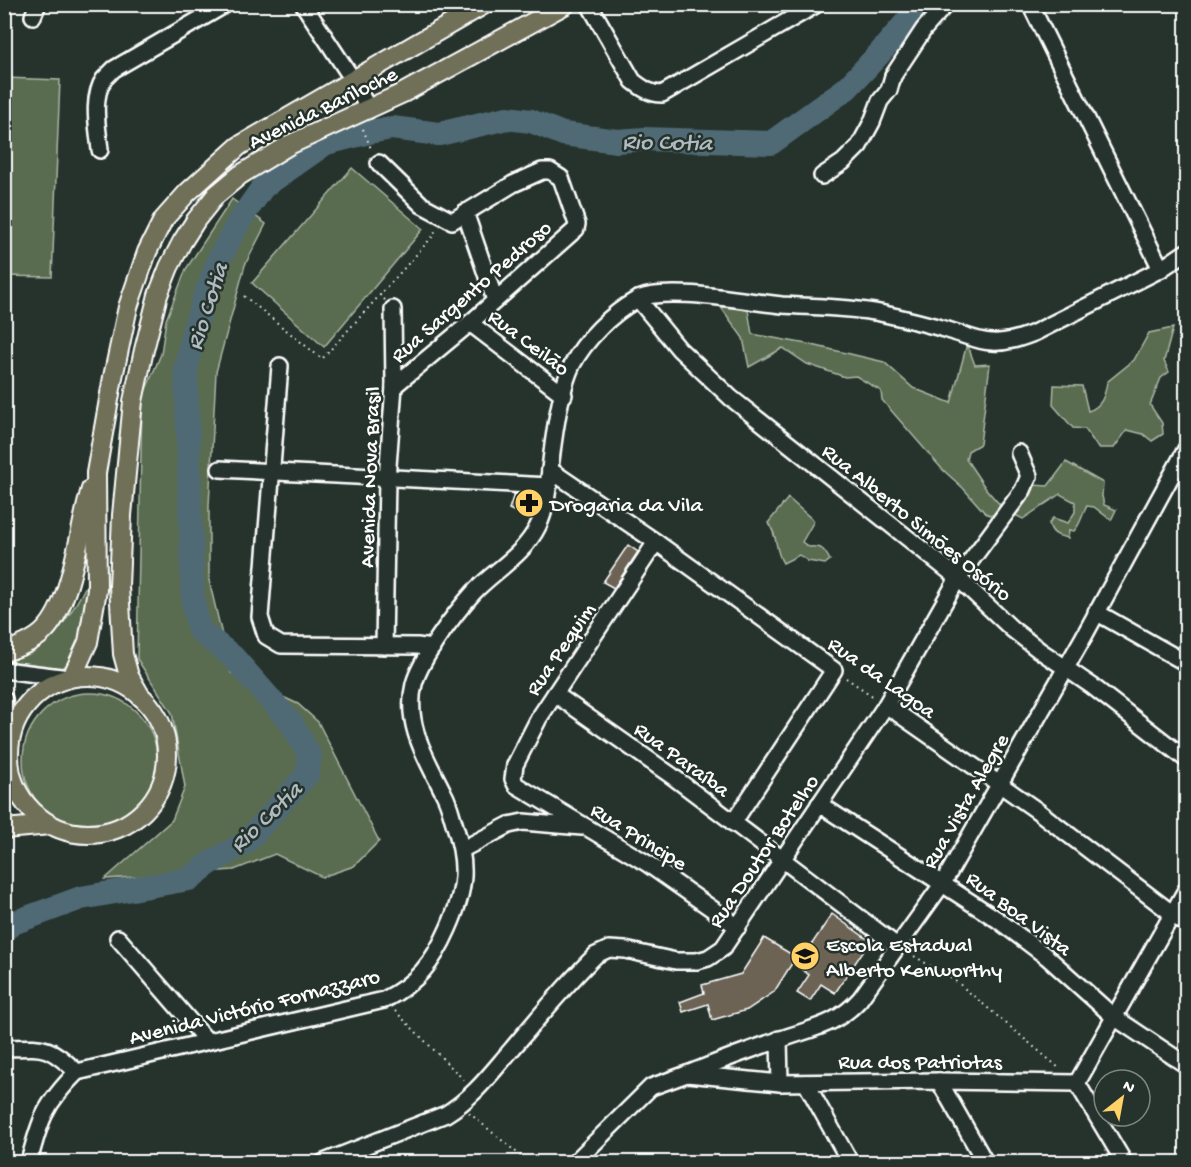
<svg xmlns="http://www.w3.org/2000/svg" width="1191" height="1167" viewBox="0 0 1191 1167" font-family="'Gochi Hand',sans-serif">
<rect width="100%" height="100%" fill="#26332d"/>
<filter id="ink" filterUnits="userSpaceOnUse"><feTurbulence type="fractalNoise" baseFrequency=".0167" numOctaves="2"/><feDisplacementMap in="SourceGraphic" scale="12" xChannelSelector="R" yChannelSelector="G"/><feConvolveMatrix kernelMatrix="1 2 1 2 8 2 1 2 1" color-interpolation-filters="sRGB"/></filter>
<g filter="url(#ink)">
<g fill="#5a6c4f" stroke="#acb6a7" stroke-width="1.5">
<path d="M 5,78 L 60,80 L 52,277 L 5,276 Z"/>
<path d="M 352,168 L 423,229 L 324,347 L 252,283 Z"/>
<path d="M 232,199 L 266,224 L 245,265 L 216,372 L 209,506 L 209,580 L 231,673 L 298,704 L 318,722 L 379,841 L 354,866 L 322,877 L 275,854 L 234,870 L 105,879 L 172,820 L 185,787 L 172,713 L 137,659 L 142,399 L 161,354 L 166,320 L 186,269 Z"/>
<path d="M 720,306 L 748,310 L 752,334 L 812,345 L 884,362 L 913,388 L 951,403 L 967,344 L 975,365 L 990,364 L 980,444 L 968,451 L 966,459 L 986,489 L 1002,507 L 996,517 L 985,513 L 963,488 L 942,469 L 882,400 L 881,391 L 856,376 L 845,377 L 807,364 L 783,348 L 749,367 L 743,338 Z"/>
<path d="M 1173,328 L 1164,361 L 1169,372 L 1161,378 L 1150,405 L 1162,423 L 1163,434 L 1152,441 L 1143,434 L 1127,430 L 1114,448 L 1098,448 L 1085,429 L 1073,428 L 1053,405 L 1054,385 L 1082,386 L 1088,411 C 1102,407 1105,395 1107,382 L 1134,360 L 1149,333 Z"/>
<path d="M 1066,462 L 1103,483 L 1102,496 L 1104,505 L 1116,510 L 1111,520 L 1094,507 L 1087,506 C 1082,514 1081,524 1074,531 L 1069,530 L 1068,538 C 1058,536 1051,534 1049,523 L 1053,518 L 1068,523 L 1075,512 L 1075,502 L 1060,494 L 1023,519 L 1011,513 L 1032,485 L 1048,486 Z"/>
<path d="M 788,498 L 814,521 L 802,542 L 809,547 C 822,546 824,549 830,560 L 825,564 L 808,561 L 799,555 L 783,563 C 774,549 779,537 768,523 Z"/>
<path d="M 88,582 L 84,622 L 78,652 L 61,670 L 29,664 L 5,663 C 11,658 22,657 31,653 C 58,637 74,609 88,582 Z"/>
<circle cx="90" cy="760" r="67"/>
</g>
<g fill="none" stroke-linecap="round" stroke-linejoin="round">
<path stroke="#506a75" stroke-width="24" d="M 4,930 L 13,923 L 81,898 L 189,879 L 207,865 L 246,842 L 307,775 L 310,756 L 292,724 L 233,657 L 199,630 L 193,601 L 186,370 L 192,336 L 203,302 L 220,257 L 240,220 L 263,187 L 326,143 L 369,132 L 392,128 L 439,134 L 507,118 L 531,121 L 563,134 L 617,141 L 644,139 L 771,143 L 847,88 L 879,54 L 922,4"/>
</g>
<g fill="#6c6455" stroke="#fff" stroke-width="1.5">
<path d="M 514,494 L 532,495 L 536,499 L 527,517 L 509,509 Z"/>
<path d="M 628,545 L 638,552 L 614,588 L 603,582 Z"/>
<path d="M 832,914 L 870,941 L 835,993 L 821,984 L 810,1001 L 797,993 L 809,975 L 797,966 Z"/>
<path d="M 764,938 L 796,957 L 774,992 L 747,1010 L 712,1020 L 708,1004 L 683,1012 L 680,1002 L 704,993 L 702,985 L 741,974 Z"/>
</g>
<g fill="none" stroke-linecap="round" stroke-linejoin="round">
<g stroke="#fff" stroke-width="20">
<g id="minor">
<path d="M 303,4 L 353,80 L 369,110"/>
<path d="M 589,4 L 633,81 C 642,88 650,94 662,94 L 817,4"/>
<path d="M 1030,4 L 1161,269"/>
<path d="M 33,16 L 38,4"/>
<path d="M 100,150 C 98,129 91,98 104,79 C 107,76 111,72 114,69 L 226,4"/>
<path d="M 379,163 L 422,205 L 452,221 L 513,184 L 542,171 L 550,171 L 561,178 L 577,224 L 576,229 L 470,323 L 394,386"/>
<path d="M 822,176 L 843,162 L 859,146 L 872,122 L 880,101 L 889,90 L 893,76 L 924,29 L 946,4"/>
<path d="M 465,212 L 495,300"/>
<path d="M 638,299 L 679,349 L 731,398 L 958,578 L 1012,629 L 1039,650 L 1092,686 L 1186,759"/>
<path d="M 470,323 L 564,395"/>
<path d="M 280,366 L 260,617 L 266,636 L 281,645 L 417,646 L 432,648"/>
<path d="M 220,469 L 549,486"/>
<path d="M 550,470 L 656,542 L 834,670 L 733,823"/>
<path d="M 656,542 L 539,718 L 515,765 L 513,779 L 516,785 L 648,864 L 738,927"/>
<path d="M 1096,612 L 1186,663"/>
<path d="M 384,646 L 387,479 L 394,386 L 393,309"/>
<path d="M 4,670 L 69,678"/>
<path d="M 555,694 L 672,776 L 897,946"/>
<path d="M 4,699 L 10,746"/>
<path d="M 886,705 L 1035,809 L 1186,924"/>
<path d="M 819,804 L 998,920 L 1047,957 L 1114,1017 L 1186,1065"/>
<path d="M 463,849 L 509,825 L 523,822 L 582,827"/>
<path d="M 118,938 L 207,1041"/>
<path d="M 779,1039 L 780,1083"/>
<path d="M 4,1048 C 45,1047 46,1044 77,1072"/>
<path d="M 77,1072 L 384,1000 C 417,983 433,963 448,929 C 466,889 468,865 454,823 C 451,813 449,803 444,794 C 427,759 404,725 414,684 C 421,658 455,613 474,592 C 495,570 524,555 538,526 C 548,506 548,483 551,461 C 554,435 561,388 572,365 C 585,340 611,314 636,300 C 664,285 748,302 782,305 C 814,307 848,307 880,313 C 903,318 928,324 951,331 C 964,335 979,342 992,342 C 1007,343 1021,338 1034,333 L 1161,269 L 1186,252"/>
<path d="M 687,1074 C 718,1062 748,1050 779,1040 C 811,1028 836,1026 860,999 L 943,883 L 1083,638 L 1186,449"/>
<path d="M 939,1081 L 985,1162"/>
<path d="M 806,1083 L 850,1162"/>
<path d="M 1077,1083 L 1186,890"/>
<path d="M 1077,1083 L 1124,1162"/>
<path d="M 29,1162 C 40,1119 45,1104 77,1072"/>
<path d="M 324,1162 L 446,1114 C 474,1097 491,1073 512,1049 C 539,1017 566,984 596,955 L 609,949 L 625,950 L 676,961 L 697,961 L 708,958 L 723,948 L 886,705 L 958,578 L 1023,490 L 1029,476 L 1019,453"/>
<path d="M 575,1162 L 651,1087 L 687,1074 L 780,1083 L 939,1081 L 1077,1083"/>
</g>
</g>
<g stroke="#fff" stroke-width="22">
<g id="major">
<path d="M 4,652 C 17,648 36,640 45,630 C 73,601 79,527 91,489"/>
<circle cx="88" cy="755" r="79"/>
<path d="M 72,677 L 88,642 L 97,590 L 96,473 L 113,377 L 128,307 L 147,252 L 163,220 L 187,193 L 239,146 L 485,4"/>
<path d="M 141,697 L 129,676 L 123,654 L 119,586 L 122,515 L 133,401 L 144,350 L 158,295 L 169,267 L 182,242 L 196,220 L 216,195 L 240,175 L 289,145 L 403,93 L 566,4"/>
<path d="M 4,829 L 51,825"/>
</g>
</g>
<g stroke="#fff" stroke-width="2" stroke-dasharray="1.5 4.5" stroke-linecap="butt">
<path d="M 363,129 L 372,151"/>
<path d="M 244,296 L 322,359 L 380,295"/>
<path d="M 385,300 L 380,295 L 433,236 L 436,229"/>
<path d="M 846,678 L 874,697"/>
<path d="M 909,953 L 957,982 L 1059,1068"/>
<path d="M 395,1011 L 465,1081"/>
<path d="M 469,1113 L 528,1162"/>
</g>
<use href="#minor" stroke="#26332d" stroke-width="15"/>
<use href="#major" stroke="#706f59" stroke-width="18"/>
</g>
</g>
<defs>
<g id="pharmacy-disc" transform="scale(1.5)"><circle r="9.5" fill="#ffd166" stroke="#26332d"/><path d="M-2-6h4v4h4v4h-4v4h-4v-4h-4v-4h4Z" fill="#111"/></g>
<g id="school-disc" transform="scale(1.5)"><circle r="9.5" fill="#ffd166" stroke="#26332d"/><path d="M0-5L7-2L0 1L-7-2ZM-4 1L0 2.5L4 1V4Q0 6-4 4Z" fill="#111"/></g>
</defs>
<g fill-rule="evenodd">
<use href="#pharmacy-disc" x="529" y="503"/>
<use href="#school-disc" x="805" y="956"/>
</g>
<g text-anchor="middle" stroke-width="5" stroke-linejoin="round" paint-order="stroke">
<g font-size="22" fill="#fff" stroke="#26332d">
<text transform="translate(322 106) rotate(-26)" y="8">Avenida Bariloche</text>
<text transform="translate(470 290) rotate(-41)" y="8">Rua Sargento Pedroso</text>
<text transform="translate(530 341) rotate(37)" y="8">Rua Ceilão</text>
<text transform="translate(368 477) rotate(-88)" y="8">Avenida Nova Brasil</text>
<text transform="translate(918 521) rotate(39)" y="8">Rua Alberto Simões Osório</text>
<text transform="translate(559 648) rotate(-56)" y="8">Rua Pequim</text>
<text transform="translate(883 676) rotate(35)" y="8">Rua da Lagoa</text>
<text transform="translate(683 758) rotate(36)" y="8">Rua Paraíba</text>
<text transform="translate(964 800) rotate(-60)" y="8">Rua Vista Alegre</text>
<text transform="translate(640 835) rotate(32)" y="8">Rua Principe</text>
<text transform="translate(762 850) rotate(-56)" y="8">Rua Doutor Botelho</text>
<text transform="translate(1020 912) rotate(37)" y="8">Rua Boa Vista</text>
<text transform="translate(254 1005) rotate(-14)" y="8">Avenida Victório Fornazzaro</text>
<text x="920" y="1068">Rua dos Patriotas</text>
</g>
<g font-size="22" fill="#fff" stroke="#26332d" text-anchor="start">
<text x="550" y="511">Drogaria da Vila</text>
<text x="826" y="951">Escola Estadual<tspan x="826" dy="25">Alberto Kenworthy</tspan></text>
</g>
<g font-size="24" font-style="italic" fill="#b0bcc1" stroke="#26332d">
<text transform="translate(667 141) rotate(1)" y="8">Rio Cotia</text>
<text transform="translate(206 306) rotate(-72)" y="8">Rio Cotia</text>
<text transform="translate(265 816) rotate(-44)" y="8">Rio Cotia</text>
</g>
</g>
<rect width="1191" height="1167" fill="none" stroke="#26332d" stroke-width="24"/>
<rect x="12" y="12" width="1167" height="1143" fill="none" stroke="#fff" stroke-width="2" filter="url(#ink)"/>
<g transform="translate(1122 1098) rotate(31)"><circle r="28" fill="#26332d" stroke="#7d8581" stroke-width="1.5"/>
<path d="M0-4.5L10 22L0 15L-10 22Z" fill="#ffd166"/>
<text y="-9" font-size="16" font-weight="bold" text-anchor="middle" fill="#ffffff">N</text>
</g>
</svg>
